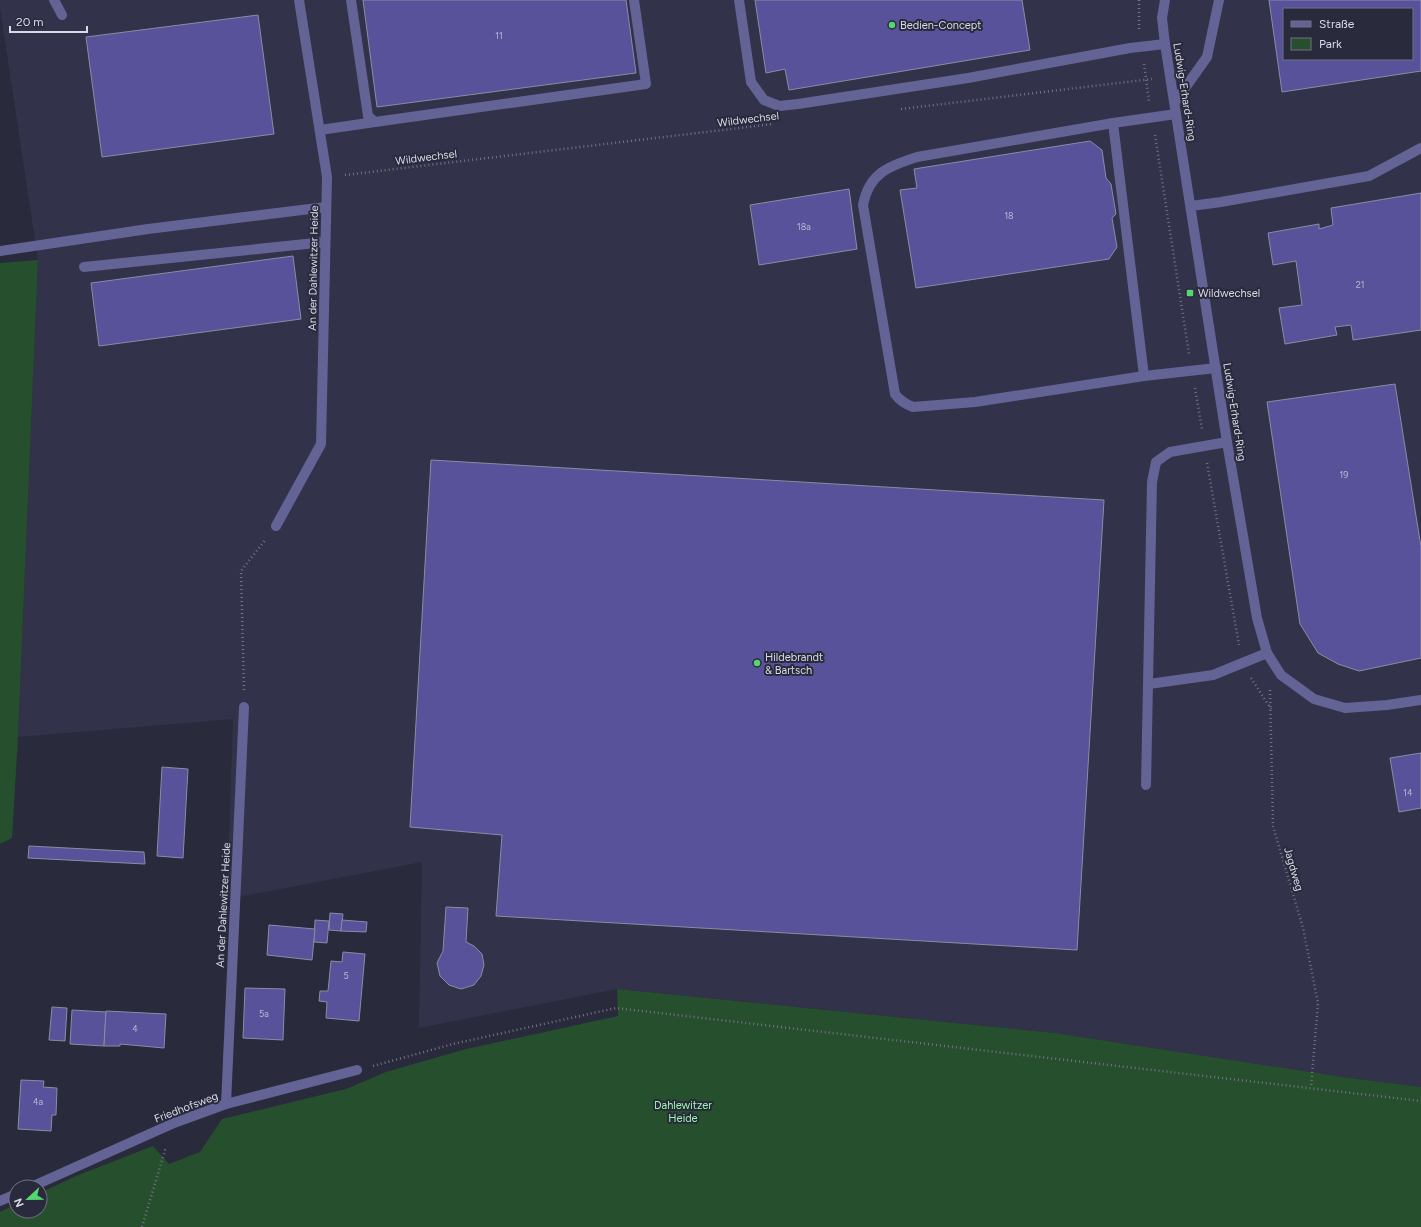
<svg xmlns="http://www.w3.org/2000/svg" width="1421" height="1227" viewBox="0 0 1421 1227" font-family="Figtree,sans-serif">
<rect width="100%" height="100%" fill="#2a2a3d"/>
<path fill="#32324b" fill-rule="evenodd" d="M 0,0 L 1421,0 L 1421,1087 L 1343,1077 L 1055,1033 L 617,989 L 419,1028 L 422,862 L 227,899 L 233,719 L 18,737 L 38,260 L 0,8 ZM 1284,9 L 1412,9 L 1412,59 L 1284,59 Z"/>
<g fill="#264f2d">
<path d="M 38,260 L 18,737 L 12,838 L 0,844 L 0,263 Z"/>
<path d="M 617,989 L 1055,1033 L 1343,1077 L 1421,1087 L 1421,1227 L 0,1227 L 0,1212 L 16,1204 L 16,1211 L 40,1211 L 40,1193 L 76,1176 L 153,1146 L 169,1164 L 200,1152 L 222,1119 L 346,1089 L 386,1072 L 466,1049 L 618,1016 Z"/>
</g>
<g fill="#57529a" stroke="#8b8ca3" fill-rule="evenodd">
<path d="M 363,0 L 626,0 L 636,73 L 377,107 Z"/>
<path d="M 755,0 L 1022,0 L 1030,50 L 789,90 L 785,69 L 766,73 Z"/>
<path d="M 1269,0 L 1421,0 L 1421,71 L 1282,92 ZM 1284,9 L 1412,9 L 1412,59 L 1284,59 Z"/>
<path d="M 258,15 L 274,134 L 102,157 L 86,37 Z"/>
<path d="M 1090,141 L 1102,150 L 1106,178 L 1111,184 L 1116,214 L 1112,218 L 1117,247 L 1109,259 L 916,288 L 900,190 L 917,188 L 914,169 Z"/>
<path d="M 849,189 L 857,249 L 759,265 L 750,205 Z"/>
<path d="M 1421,193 L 1421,330 L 1353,340 L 1351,325 L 1335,327 L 1337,335 L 1285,344 L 1279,308 L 1302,305 L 1296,261 L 1273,265 L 1268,233 L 1319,224 L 1319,229 L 1333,225 L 1331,208 Z"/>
<path d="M 293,256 L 301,319 L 99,346 L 91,283 Z"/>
<path d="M 1395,384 L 1421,547 L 1421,658 L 1359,671 L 1338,664 L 1318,653 L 1300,624 L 1267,402 Z"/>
<path d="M 431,460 L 1104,500 L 1077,950 L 496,916 L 502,835 L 410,827 Z"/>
<path d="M 1421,753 L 1421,808 L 1399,812 L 1390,758 Z"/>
<path d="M 162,767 L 188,769 L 183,858 L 157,856 Z"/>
<path d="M 29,846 L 144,852 L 145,864 L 28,858 Z"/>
<path d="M 446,907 L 468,908 L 466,942 L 474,946 L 482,954 L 484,965 L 481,976 L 474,985 L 461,989 L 449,985 L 440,976 L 437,963 L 443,951 Z"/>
<path d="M 330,913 L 343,914 L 341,931 L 329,930 Z"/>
<path d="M 315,920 L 329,921 L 327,943 L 314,942 Z"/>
<path d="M 342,920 L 367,922 L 366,932 L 341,931 Z"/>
<path d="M 269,925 L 315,929 L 312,960 L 267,955 Z"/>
<path d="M 343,952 L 365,954 L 359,1021 L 326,1018 L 327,1002 L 319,1001 L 320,991 L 328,991 L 331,961 L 342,962 Z"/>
<path d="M 245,988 L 285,989 L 283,1040 L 243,1038 Z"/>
<path d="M 52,1007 L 67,1008 L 65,1041 L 49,1040 Z"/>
<path d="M 72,1010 L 106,1012 L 104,1046 L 70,1044 Z"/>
<path d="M 106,1011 L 166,1014 L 164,1048 L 120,1044 L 120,1046 L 104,1046 Z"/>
<path d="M 21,1080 L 44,1081 L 43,1087 L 57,1088 L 56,1115 L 52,1115 L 51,1131 L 18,1129 Z"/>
</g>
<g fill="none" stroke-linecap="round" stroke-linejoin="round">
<g stroke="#737384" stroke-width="2.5" stroke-dasharray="1 3" stroke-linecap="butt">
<path d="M 1139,0 L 1139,29"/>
<path d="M 1144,64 L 1149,101"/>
<path d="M 901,109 L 1152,79"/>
<path d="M 1155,135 L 1189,354"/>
<path d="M 345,175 L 773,124"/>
<path d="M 1195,388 L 1202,429"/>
<path d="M 1207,463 L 1239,645"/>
<path d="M 1251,678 L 1271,709"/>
<path d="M 244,690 L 241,571 L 266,539"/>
<path d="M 1270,690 L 1273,826 L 1303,928 L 1318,1003 L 1311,1087"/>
<path d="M 373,1066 L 453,1044 L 616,1008 L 1421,1101"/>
<path d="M 142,1227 L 166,1147"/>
</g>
<g stroke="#636395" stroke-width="10">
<path d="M 54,0 L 62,15"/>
<path d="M 351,0 L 368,116 L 375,122 L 646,84 L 634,0"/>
<path d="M 739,0 L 751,82 L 764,100 L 779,106 L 798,104 L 968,78 L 1130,48 L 1165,44"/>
<path d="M 1175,102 L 1207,57 L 1219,0"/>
<path d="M 1176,114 L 1113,123 L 1144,376 L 1216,368"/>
<path d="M 1113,123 L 917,157 C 889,166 869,173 863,205 L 895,394 C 900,401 905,404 913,407 L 975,402 L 1144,376"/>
<path d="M 320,130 L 375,122"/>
<path d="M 1191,206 L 1221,202 L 1369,176 L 1421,148"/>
<path d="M 0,251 L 148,229 L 326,207"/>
<path d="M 84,267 L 325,242"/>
<path d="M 1149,684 L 1213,675 L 1267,653"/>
<path d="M 1146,785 L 1152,482 L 1156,462 L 1170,452 L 1227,442"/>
</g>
<g stroke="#636395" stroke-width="10">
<path d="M 1165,0 L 1162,18 L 1165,44 L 1227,442 L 1257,618 L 1267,653 L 1281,675 L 1314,699 L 1345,708 L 1387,705 L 1421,700"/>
<path d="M 276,526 L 321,444 L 327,177 L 299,0"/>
<path d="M 226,1104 L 244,707"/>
<path d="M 31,1187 L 174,1123 L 226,1104 L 357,1070"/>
<path d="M 0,1201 L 16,1194"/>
</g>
</g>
<g fill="#56d671" stroke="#2a2a3d" stroke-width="1.5">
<circle cx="892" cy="25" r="4"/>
<rect x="1186" y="289" width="8" height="8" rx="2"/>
<circle cx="757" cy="663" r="4"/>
</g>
<g text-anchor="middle" stroke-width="4" stroke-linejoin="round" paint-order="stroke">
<g font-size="9" fill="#b8b8d3">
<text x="499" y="39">11</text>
<text x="1009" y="219">18</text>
<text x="804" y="230">18a</text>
<text x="1360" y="288">21</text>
<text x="1344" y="478">19</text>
<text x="1408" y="796">14</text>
<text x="346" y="979">5</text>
<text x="264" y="1017">5a</text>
<text x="135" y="1032">4</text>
<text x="38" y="1105">4a</text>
</g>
<g font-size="11" fill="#d9dae6" stroke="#2a2a3d" text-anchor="start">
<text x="900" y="29">Bedien-Concept</text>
<text x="1198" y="297">Wildwechsel</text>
<text x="765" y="661">Hildebrandt<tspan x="765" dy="13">&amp; Bartsch</tspan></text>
</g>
<g font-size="11" fill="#d9dae6" stroke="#2a2a3d">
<text transform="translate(1185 92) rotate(81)" y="4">Ludwig-Erhard-Ring</text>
<text transform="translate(748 119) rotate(-7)" y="4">Wildwechsel</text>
<text transform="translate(426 157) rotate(-7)" y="4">Wildwechsel</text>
<text transform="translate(313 268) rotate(-89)" y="4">An der Dahlewitzer Heide</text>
<text transform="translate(1235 412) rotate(81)" y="4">Ludwig-Erhard-Ring</text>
<text transform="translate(1294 869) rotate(74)" y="4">Jagdweg</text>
<text transform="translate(223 905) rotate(-87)" y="4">An der Dahlewitzer Heide</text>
<text transform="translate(186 1107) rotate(-21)" y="4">Friedhofsweg</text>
</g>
<g font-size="11" fill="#98f8a7" stroke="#2a2a3d">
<text x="683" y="1109">Dahlewitzer<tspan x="683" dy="13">Heide</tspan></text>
</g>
</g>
<rect x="1283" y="8" width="130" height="52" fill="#2a2a3d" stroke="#707081"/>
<rect x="1291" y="21" width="20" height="6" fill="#636395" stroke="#707081"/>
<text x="1319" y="28" font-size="12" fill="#d9dae6">Straße</text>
<rect x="1291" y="38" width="20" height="12" fill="#264f2d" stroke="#707081"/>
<text x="1319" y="48" font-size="12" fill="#d9dae6">Park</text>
<g transform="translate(28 1199) rotate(248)"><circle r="19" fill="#2a2a3d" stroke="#707081"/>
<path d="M0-3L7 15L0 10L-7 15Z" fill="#56d671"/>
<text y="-6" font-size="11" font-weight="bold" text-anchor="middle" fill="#d9dae6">N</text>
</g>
<path d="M10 26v6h77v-6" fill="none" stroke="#d9dae6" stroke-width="2"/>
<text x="16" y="26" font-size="12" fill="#d9dae6" stroke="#2a2a3d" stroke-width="3" paint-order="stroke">20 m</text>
</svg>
